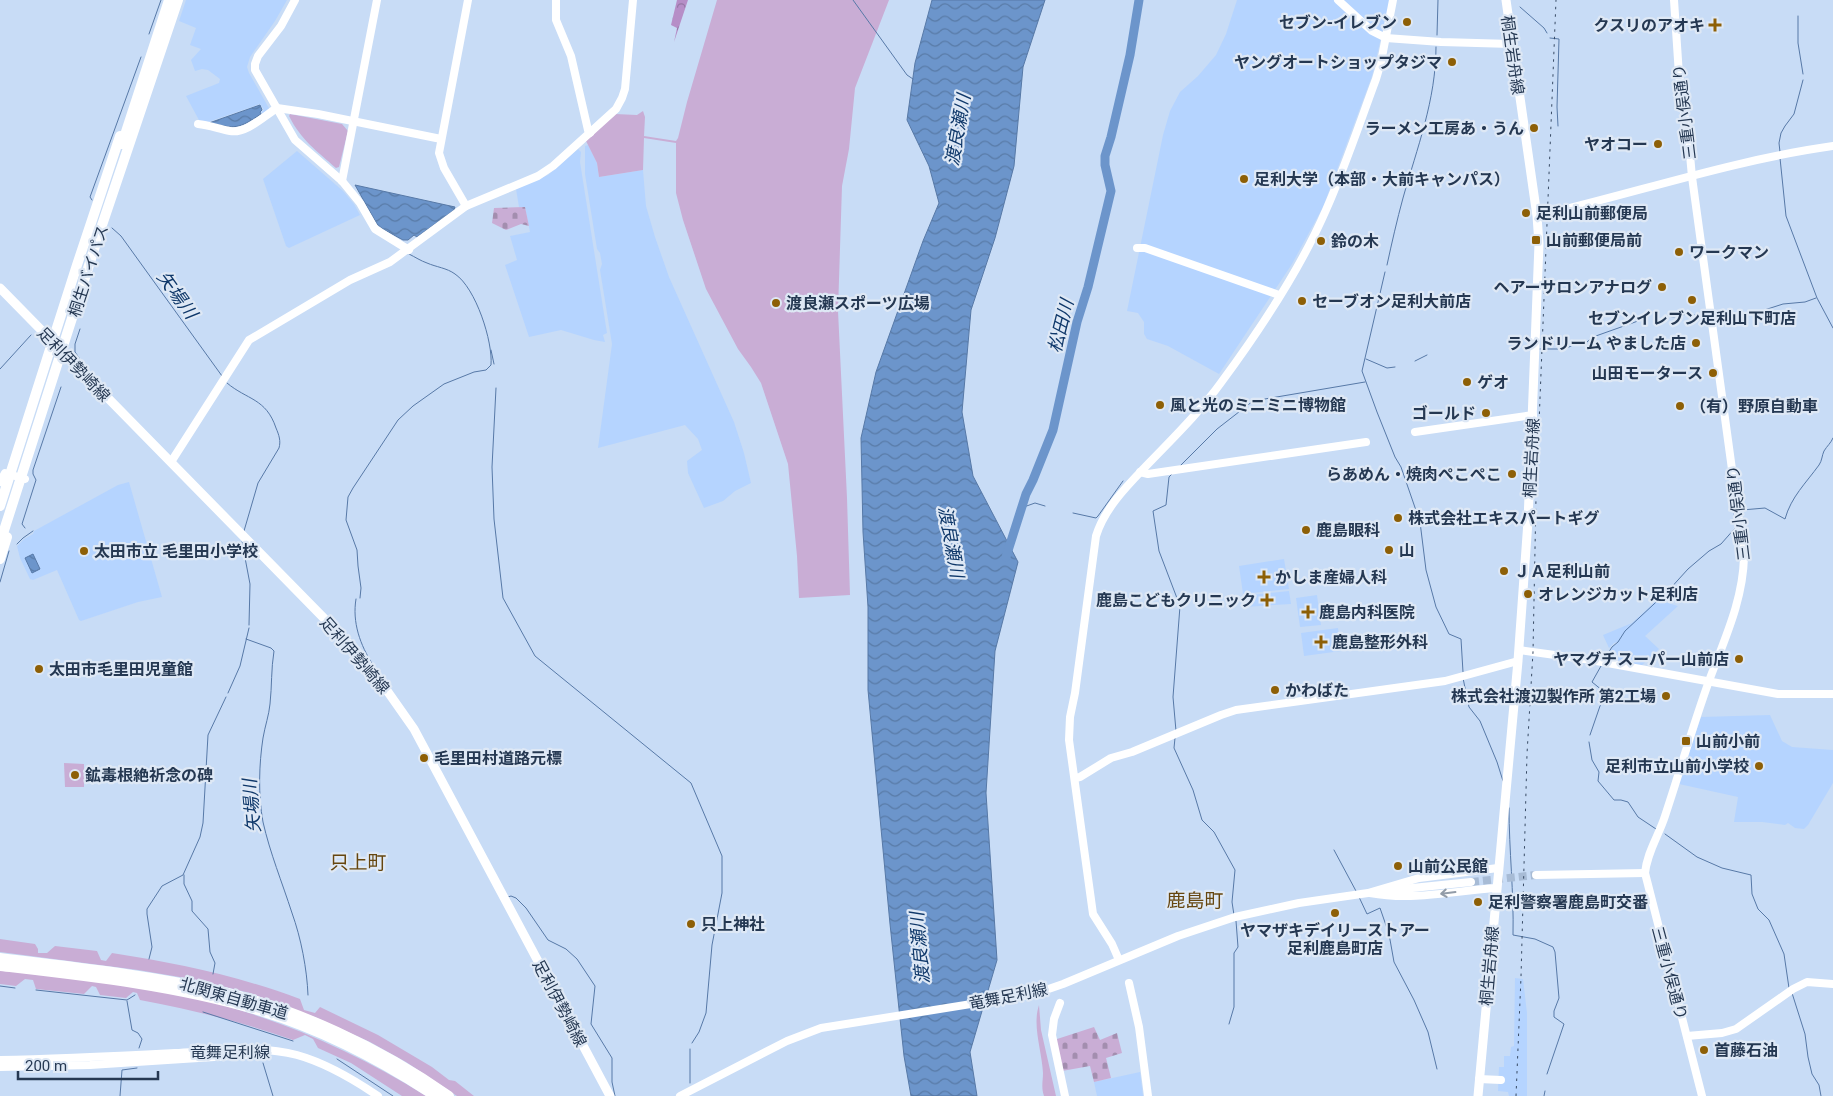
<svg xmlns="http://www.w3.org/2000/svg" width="1833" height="1096" viewBox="0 0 1833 1096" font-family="Roboto,'Noto Sans JP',sans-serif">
<defs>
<pattern id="forest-crowns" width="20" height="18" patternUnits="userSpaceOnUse" patternTransform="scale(1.25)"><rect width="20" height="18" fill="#b68ec7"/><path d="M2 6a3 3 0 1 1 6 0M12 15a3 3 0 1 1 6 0" fill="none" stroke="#9475a4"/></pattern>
<pattern id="cemetery-stones" width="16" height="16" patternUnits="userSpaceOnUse" patternTransform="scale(1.25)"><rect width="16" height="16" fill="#c9add5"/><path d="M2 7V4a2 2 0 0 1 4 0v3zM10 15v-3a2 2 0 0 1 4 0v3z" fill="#a38eaf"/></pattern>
<pattern id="water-waves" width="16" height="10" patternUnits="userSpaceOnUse" patternTransform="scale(1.25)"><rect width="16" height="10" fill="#6c95cb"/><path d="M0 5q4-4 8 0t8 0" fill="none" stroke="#597ba7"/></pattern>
</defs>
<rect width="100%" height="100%" fill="#c8dcf6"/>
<g fill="#b5d4ff">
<path d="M 186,0 L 287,0 L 275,21 L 250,57 L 247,67 L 249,73 L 270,110 L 263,114 L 261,112 L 264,110 L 260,104 L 208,122 L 200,122 L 186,96 L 219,83 L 220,79 L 208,70 L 202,69 L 195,71 L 191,60 L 201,49 L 190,45 L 196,28 L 179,21 Z"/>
<path d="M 1237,0 L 1390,0 L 1372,76 L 1323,207 L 1292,264 L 1219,374 L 1168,346 L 1147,339 L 1144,334 L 1144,322 L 1138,313 L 1127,311 L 1163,135 L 1170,111 L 1180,92 L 1198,76 L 1216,55 L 1226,34 Z"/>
<path d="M 588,145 L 597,163 L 599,177 L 643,170 L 646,206 L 655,237 L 669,277 L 734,422 L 744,453 L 751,483 L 735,491 L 723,501 L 704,508 L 688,473 L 687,461 L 702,450 L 698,439 L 685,425 L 598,448 L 612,344 L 600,270 L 602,264 L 600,253 L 597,249 L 585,174 L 585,146 Z"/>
<path d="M 578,149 L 581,152 L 580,162 L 607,333 L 603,335 L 605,342 L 594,340 L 561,330 L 529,337 L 505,265 L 517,260 L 510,236 L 530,232 L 525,207 L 519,207 L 516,189 L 548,175 Z"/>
<path d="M 297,151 L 343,191 L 354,204 L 360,215 L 289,248 L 286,246 L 263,179 Z"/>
<path d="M 129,482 L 162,597 L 138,602 L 81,621 L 79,620 L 57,570 L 33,580 L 30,579 L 20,558 L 17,546 L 24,539 L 33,534 L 34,531 L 118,485 Z"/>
<path d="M 1284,559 L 1289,589 L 1243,594 L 1239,566 Z"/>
<path d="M 1289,591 L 1291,604 L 1245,607 L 1243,596 Z"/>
<path d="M 1317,595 L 1321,625 L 1300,627 L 1296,598 Z"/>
<path d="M 1657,600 L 1678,606 L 1645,636 L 1659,649 L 1641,666 L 1606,660 L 1613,646 L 1618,643 L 1617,642 L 1614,643 L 1609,648 L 1603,635 L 1632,623 Z"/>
<path d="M 1338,628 L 1341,651 L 1304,656 L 1301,633 Z"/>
<path d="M 1770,715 L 1782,741 L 1792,747 L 1833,750 L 1833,783 L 1808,825 L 1804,829 L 1795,828 L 1788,823 L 1785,825 L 1762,822 L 1734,822 L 1738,797 L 1679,784 L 1701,717 Z"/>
<path d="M 1515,978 L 1523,979 L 1527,1013 L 1527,1096 L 1509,1096 L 1508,1092 L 1498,1091 L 1499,1067 L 1504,1067 L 1504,1056 L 1510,1056 L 1511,1047 L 1514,1046 Z"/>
<path d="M 1140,1072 L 1143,1096 L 1097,1096 L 1094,1082 Z"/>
</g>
<g fill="#c9add5">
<path d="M 717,0 L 889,0 L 855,88 L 849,149 L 842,186 L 838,311 L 847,498 L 850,595 L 799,598 L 797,556 L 788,464 L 761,383 L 751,367 L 738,349 L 706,289 L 683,220 L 676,193 L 676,143 L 644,138 L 643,170 L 599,177 L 597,163 L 586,141 L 615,114 L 637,115 L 643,111 L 645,117 L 644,136 L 676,141 L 678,138 L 687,102 Z"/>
<path d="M 290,114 L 342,124 L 348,131 L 339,167 L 336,168 C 317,151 301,140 289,116 Z"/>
<path d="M 64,763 L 84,764 L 84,787 L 65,787 Z"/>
<path d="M 0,939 L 35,944 L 38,949 L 38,953 L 47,953 L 55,946 L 97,951 L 101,960 L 106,961 L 112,953 C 176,963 239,976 300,999 L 304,1010 L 315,1013 L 320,1007 L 378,1035 L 432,1067 L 449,1080 L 455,1081 L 474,1096 L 457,1096 L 406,1062 L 370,1042 L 317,1018 L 250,993 L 197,980 L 138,970 L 0,952 Z"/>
<path d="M 0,970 C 74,979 150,985 222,1005 C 294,1025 362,1056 426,1096 L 402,1096 L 351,1063 L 318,1048 L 313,1039 L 305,1035 L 293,1040 C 243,1022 192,1010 140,1000 L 137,993 L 133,992 L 126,998 L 100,995 L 96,987 L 92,986 L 84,994 L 36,989 L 33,980 L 25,979 L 16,986 L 0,984 Z"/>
<path d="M 1039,1005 L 1041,1030 L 1056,1096 L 1044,1096 C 1041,1087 1043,1081 1043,1073 C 1042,1051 1032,1026 1039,1005 Z"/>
</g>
<path fill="url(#forest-crowns)" d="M 677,0 L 688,0 L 674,42 L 677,28 L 671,25 Z"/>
<g fill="url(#cemetery-stones)">
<path d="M 525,207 L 529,226 L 521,224 L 506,230 L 492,223 L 494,208 Z"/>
<path d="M 1094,1027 L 1100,1040 L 1117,1033 L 1122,1053 L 1106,1058 L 1111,1078 L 1094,1082 L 1090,1066 L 1062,1071 L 1054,1040 Z"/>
</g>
<g fill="url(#water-waves)" stroke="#5779a7">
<path d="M 932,0 L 1045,0 L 1023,67 L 1014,166 L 995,238 L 971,310 L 962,412 L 973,476 L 1018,562 L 995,651 L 986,793 L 997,960 L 970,1052 L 977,1096 L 911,1096 L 904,1056 L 890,924 L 868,690 L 868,607 L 863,532 L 861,438 L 876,372 L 923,241 L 939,203 L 929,166 L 907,120 L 915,63 Z"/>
<path d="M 260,105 L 262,110 L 260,112 L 261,114 C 238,129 236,129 209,123 Z"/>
<path d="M 355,185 L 455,207 L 454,210 L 417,237 L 414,235 L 408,240 L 403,240 L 383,229 L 377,224 Z"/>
<path d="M 33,554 L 40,569 L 32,573 L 25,558 Z"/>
</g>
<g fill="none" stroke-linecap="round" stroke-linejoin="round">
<g stroke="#5779a7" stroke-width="1">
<path d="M 853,0 L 907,75 L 913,79"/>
<path d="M 1520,7 L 1544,28 L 1547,33"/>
<path d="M 1798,16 L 1798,43 L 1803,74"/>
<path d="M 149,34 L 161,0"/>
<path d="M 1437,35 L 1438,0"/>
<path d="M 1550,38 L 1559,39 L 1557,107 L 1558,126"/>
<path d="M 1780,152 L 1779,143 L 1781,133 L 1785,126 L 1794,114 L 1803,80"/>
<path d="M 1780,158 L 1786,216 L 1817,298 L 1833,328"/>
<path d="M 92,200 L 90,197 L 141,57"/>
<path d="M 112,228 L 121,236 L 222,376"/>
<path d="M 1387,265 C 1392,242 1397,220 1403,198 C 1417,148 1436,100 1436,47"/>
<path d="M 1385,272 L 1362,371 L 1377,412 L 1395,457 L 1401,467 L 1420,522 L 1426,570 L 1436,607 L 1449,634 L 1461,639 L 1463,672"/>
<path d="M 1755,313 L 1783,304 L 1805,302 L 1816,298"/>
<path d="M 1666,316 L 1674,317 L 1687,314 L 1706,317"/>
<path d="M 80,329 L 75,344 L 75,352 L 84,365"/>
<path d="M 1524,349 L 1530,349"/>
<path d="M 1540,349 L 1565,349 L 1575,344 L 1587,342 L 1593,337 L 1638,321"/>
<path d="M 491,350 L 494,364"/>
<path d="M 1366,359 L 1387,368 L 1395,367"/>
<path d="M 1415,361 L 1427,355"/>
<path d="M 0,369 L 31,335"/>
<path d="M 227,383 C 247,400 266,398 276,428 C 279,435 281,441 279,448 L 258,483 L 244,531"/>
<path d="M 496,388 L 492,467 L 494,519 L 503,598 L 535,656 L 691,783 L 722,856 L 722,893 L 712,945 L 706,1013 L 699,1032 L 692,1043"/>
<path d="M 1180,466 L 1217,429 L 1253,401 L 1365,382"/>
<path d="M 1172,474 L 1169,477 L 1166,505 L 1153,511 L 1159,551 L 1180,606 L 1173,697 L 1176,731"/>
<path d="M 1021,508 L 1035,503 L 1045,506"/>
<path d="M 1742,510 L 1765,508 L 1785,519 C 1791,497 1806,483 1819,465 C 1822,461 1822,455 1824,451 C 1827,446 1831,443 1833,438"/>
<path d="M 1073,513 L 1096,518 L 1098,516 L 1123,481"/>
<path d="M 25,528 L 22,524 L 36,480 L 33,474 L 33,470 L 61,387"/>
<path d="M 242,542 L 250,584 L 249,625"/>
<path d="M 17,544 L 23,538 L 33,531"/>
<path d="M 0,582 L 9,551"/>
<path d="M 360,598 L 361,588 L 358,566 L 357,550 L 346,520 L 348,497 L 353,488 L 398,420 L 413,406 L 444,384 L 474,372 L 486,370 L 491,365 C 493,342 476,288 455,274 C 447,268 436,267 427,263 C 421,261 415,257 409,254"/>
<path d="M 356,599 C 352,622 360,645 373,665"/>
<path d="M 246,639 L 271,648 L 274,651 C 271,669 272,686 270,704 C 269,715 265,726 263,738 C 259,764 258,795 263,822 C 270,853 282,882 292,913 C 301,938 307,969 308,995"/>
<path d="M 1605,658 L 1612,647 L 1618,642 L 1625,631 L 1668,591 L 1688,569 L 1709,551 L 1721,544 L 1736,527 L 1734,512 L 1735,511"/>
<path d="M 1463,678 L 1469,707 L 1480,721 L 1497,762 L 1503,781"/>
<path d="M 228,693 L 240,666 L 249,628"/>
<path d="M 1590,735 L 1600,706 L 1608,695 L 1592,682 L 1601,666"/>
<path d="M 1175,738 L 1174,748 L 1193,790 L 1202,820 L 1214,832 L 1235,870 L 1232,902 L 1234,915"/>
<path d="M 1589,742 L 1592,760 L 1599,772 L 1598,781 L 1614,800 L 1621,800 L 1628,802 L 1638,817 L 1656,829"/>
<path d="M 1509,808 C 1509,850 1514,893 1513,935 L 1535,939 L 1553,947 L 1555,952 L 1559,998 L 1554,1011 L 1554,1017 L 1564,1024 L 1547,1074"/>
<path d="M 1665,834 L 1697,857 L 1722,868 L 1751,875 L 1752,894 L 1758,909 L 1769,920 L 1784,954 L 1789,988"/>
<path d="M 1334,850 L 1356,891"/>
<path d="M 184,875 L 184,884 L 192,901 L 192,911 L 208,929 L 210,952 L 215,963 L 213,974"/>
<path d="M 508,897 L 511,896 L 516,898 L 526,908 L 548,940 L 566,949 L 577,959 L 595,986 L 591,1024 L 612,1058 L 612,1082 L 615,1096"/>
<path d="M 1359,897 L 1367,914 L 1380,908 L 1389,934 L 1394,962 L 1414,1000 L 1428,1032 L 1437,1069"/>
<path d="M 149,959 L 152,947 L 147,914 L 147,909 L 162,886 L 183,875 L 200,837 L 203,823 L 208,735 L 226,697"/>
<path d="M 0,986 L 15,988"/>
<path d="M 36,990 L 127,1000 L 135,995"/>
<path d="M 1792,993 L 1805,1034 L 1808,1057 L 1812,1074 L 1819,1085 L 1821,1096"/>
<path d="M 127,1001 L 132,1030 L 138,1033 L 142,1039 L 139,1048"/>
<path d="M 203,1012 L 293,1041"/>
<path d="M 1229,1024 L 1234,1007 L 1234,953 L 1238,947 L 1236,921"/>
<path d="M 337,1059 L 393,1096"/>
<path d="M 263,1063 L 273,1096"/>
<path d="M 690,1083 L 690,1049"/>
<path d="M 120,1096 L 122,1070 L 137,1068"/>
<path d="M 1544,1096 L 1545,1091"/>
</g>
<path stroke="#6c95cb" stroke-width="9" d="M 1006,557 L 1026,494 L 1033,480 L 1053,430 L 1077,322 L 1088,287 L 1111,191 L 1105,165 L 1105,156 L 1111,137 L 1130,55 L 1139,0"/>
<path stroke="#a7bbd5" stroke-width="8" stroke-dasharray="8 4" stroke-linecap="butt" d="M 1471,882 L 1536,875"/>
<g stroke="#fff" stroke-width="8">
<path d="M 295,0 L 281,26 L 258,56 L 255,64 L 255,70 L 295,140 L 342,181 L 360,203 L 375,229 L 409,250"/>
<path d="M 556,0 L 556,20 L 571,56 L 588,130 L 590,133"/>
<path d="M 1338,0 L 1372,31 L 1386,38 L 1441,42 L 1512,44"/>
<path d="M 1674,0 L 1679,75 L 1690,155 L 1692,177 L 1744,557 C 1743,601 1724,640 1709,681 C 1693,725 1680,771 1665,816 C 1659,835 1647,852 1645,873 L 1702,1096"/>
<path d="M 198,124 C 209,125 219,129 230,131 C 246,134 264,116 277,108 L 318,114 L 441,139"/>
<path d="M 342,181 L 377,0"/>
<path d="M 466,206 L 444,168 L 439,153 L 468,0"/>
<path d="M 1537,216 C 1636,193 1733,160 1833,146"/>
<path d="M 1137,248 L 1145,248 L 1279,295"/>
<path d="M 1415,432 L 1533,415"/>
<path d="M 171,462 L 249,340 L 350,280 L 390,262 L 466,206 L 538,176 L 553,166 L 616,109 L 622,98 L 625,89 L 633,0"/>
<path d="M 1140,472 L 1148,474 L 1366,442"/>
<path d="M 0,482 L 5,473 L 25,479"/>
<path d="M 1519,650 L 1591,660 L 1778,694 L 1833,694"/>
<path d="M 1075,778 L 1080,777 L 1111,758 L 1132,752 L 1221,715 L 1236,710 L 1445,681 L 1518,661"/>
<path d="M 1536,875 L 1645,873"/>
<path d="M 1383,891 L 1471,882"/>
<path d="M 1370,893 C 1413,901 1454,891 1496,888"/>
<path d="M 1119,960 L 1112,944 L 1093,914 L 1069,740 L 1070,717 L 1075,693 L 1096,536 C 1105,507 1129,484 1149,463 C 1173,438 1199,413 1220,384 C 1260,330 1299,272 1326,210 C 1345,167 1360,122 1376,79 L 1381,62 L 1393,0"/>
<path d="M 1129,983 L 1139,1027 L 1148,1096"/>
<path d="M 1060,1003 L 1054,1019 L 1052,1035 L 1065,1096"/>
<path d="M 1687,1036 L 1722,1033 L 1736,1029 L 1793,989 L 1807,982 L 1833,984"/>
<path d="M 0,1060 C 59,1059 117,1056 175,1053 C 213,1051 260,1045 297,1055 C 326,1063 353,1079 378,1096"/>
<path d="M 0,1067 L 90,1065 L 245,1055"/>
<path d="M 1479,1079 L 1501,1080"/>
<path d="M 680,1096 L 787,1041 L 821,1028 L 1034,994 L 1063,984 L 1178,936 L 1235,917 L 1299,903 L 1368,893 L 1419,878 L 1498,868"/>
</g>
<g stroke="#fff" stroke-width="9">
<path d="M 0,288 L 360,655 L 388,692 L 414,729 L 610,1096"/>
<path d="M 1478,1096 L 1518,661 L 1528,521 L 1539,244 L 1537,216 L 1506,0"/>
</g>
<g stroke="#fff" stroke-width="10">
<path d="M 122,144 L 169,0"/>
<path d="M 0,506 L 77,265 L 120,136"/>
<path d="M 0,543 L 98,237 L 178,0"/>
<path d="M 0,559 L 7,537"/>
<path d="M 0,958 C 72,967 144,974 215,990 C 298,1009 379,1047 449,1096"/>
<path d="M 0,966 C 86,976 171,985 254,1009 C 319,1028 379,1059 435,1096"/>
</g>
<path stroke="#374a64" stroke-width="1" stroke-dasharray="2.5 5" stroke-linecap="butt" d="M 1516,1096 L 1521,977 L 1527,754 L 1533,652 L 1536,498 L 1556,0"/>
</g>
<defs><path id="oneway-shaft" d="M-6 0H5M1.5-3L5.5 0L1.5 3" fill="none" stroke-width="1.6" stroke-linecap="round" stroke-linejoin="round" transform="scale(1.25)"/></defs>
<use stroke="#929ca8" href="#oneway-shaft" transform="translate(1448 893) rotate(173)"/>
<g fill="#8d5f06" stroke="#dee8f5" stroke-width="2">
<circle cx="1407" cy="22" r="5"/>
<path d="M1712.5 17.5h5v5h5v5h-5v5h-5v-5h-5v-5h5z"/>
<circle cx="1452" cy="62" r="5"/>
<circle cx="1534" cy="128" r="5"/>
<circle cx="1658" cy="144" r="5"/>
<circle cx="1244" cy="179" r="5"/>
<circle cx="1526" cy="213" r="5"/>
<rect x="1531" y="235" width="10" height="10" rx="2.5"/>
<circle cx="1321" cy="241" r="5"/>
<circle cx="1679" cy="252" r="5"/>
<circle cx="1662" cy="287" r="5"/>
<circle cx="1692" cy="300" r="5"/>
<circle cx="1302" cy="301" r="5"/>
<circle cx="776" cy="303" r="5"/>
<circle cx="1696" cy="343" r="5"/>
<circle cx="1713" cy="373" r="5"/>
<circle cx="1467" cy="382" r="5"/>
<circle cx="1160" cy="405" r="5"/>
<circle cx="1680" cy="406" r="5"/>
<circle cx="1486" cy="413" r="5"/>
<circle cx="1512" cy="474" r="5"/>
<circle cx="1398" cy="518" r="5"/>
<circle cx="1306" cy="530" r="5"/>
<circle cx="1389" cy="550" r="5"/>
<circle cx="84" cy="551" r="5"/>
<circle cx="1504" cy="571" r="5"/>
<path d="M1261.5 569.5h5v5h5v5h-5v5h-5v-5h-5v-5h5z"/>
<circle cx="1528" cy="594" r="5"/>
<path d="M1264.5 592.5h5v5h5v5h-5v5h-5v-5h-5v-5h5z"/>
<path d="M1305.5 604.5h5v5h5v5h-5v5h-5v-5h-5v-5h5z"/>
<path d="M1318.5 634.5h5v5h5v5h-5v5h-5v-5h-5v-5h5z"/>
<circle cx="1739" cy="659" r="5"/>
<circle cx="39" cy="669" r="5"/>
<circle cx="1275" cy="690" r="5"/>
<circle cx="1666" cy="696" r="5"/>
<rect x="1681" y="736" width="10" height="10" rx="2.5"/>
<circle cx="424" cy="758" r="5"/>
<circle cx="1759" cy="766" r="5"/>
<circle cx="75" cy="775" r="5"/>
<circle cx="1398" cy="866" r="5"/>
<circle cx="1478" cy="902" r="5"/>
<circle cx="1335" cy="913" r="5"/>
<circle cx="691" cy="924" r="5"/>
<circle cx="1704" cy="1050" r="5"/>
</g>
<g text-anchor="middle" stroke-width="4.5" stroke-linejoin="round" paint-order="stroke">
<g font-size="16" font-weight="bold" fill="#253852" stroke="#dee8f5" text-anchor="start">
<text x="1397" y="28" text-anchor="end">セブン-イレブン</text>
<text x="1705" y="31" text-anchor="end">クスリのアオキ</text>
<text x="1442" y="68" text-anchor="end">ヤングオートショップタジマ</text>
<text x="1524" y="134" text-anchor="end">ラーメン工房あ・うん</text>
<text x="1648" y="150" text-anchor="end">ヤオコー</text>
<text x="1254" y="185">足利大学（本部・大前キャンパス）</text>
<text x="1536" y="219">足利山前郵便局</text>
<text x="1546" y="246">山前郵便局前</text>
<text x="1331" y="247">鈴の木</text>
<text x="1689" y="258">ワークマン</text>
<text x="1652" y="293" text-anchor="end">ヘアーサロンアナログ</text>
<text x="1312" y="307">セーブオン足利大前店</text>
<text x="786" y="309">渡良瀬スポーツ広場</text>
<text x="1692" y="324" text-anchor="middle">セブンイレブン足利山下町店</text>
<text x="1686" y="349" text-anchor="end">ランドリーム やました店</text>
<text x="1703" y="379" text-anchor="end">山田モータース</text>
<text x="1477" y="388">ゲオ</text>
<text x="1170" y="411">風と光のミニミニ博物館</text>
<text x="1690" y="412">（有）野原自動車</text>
<text x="1476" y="419" text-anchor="end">ゴールド</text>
<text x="1502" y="480" text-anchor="end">らあめん・焼肉ぺこぺこ</text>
<text x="1408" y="524">株式会社エキスパートギグ</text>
<text x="1316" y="536">鹿島眼科</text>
<text x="1399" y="556">山</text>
<text x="94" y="557">太田市立 毛里田小学校</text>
<text x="1514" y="577">ＪＡ足利山前</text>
<text x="1275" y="583">かしま産婦人科</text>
<text x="1538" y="600">オレンジカット足利店</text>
<text x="1256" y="606" text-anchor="end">鹿島こどもクリニック</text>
<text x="1319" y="618">鹿島内科医院</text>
<text x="1332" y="648">鹿島整形外科</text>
<text x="1729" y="665" text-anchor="end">ヤマグチスーパー山前店</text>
<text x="49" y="675">太田市毛里田児童館</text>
<text x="1285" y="696">かわばた</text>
<text x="1656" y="702" text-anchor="end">株式会社渡辺製作所 第2工場</text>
<text x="1696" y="747">山前小前</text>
<text x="434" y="764">毛里田村道路元標</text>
<text x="1749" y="772" text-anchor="end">足利市立山前小学校</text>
<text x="85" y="781">鉱毒根絶祈念の碑</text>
<text x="1408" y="872">山前公民館</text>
<text x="1488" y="908">足利警察署鹿島町交番</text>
<text x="701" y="930">只上神社</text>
<text x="1335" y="936" text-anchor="middle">ヤマザキデイリーストアー<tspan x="1335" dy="18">足利鹿島町店</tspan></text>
<text x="1714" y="1056">首藤石油</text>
</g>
<g font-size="16" fill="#253852" stroke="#dee8f5">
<text transform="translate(1513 55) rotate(82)" y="6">桐生岩舟線</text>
<text transform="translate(1684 112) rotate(-97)" y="6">三重小俣通り</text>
<text transform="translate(88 271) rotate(-72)" y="6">桐生バイパス</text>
<text transform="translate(74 364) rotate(46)" y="6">足利伊勢崎線</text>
<text transform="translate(1531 458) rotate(-87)" y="6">桐生岩舟線</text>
<text transform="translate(1738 513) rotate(-97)" y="6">三重小俣通り</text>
<text transform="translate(355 655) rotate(49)" y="6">足利伊勢崎線</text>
<text transform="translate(1489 966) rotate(-85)" y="6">桐生岩舟線</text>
<text transform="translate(1670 973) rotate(75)" y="6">三重小俣通り</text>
<text transform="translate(1008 996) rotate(-11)" y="6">竜舞足利線</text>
<text transform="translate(234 998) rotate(16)" y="6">北関東自動車道</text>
<text transform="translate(560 1003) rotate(62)" y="6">足利伊勢崎線</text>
<text x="230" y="1058">竜舞足利線</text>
</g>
<g font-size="18" font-style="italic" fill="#0f386a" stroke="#dee8f5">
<text transform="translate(958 130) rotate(-80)" y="6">渡良瀬川</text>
<text transform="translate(177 295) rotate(54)" y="6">矢場川</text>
<text transform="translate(1061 326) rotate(-76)" y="6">松田川</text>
<text transform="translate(951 542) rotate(80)" y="6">渡良瀬川</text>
<text transform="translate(252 806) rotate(-95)" y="6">矢場川</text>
<text transform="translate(920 948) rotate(-95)" y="6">渡良瀬川</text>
</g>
<g font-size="19" fill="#66460f" stroke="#dee8f5">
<text x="358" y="869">只上町</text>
<text x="1195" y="907">鹿島町</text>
</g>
</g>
<path d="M18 1071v8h140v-8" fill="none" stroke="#253852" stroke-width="2.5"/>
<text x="25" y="1071" font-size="15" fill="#253852" stroke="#dee8f5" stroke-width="4" paint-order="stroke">200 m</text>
</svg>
